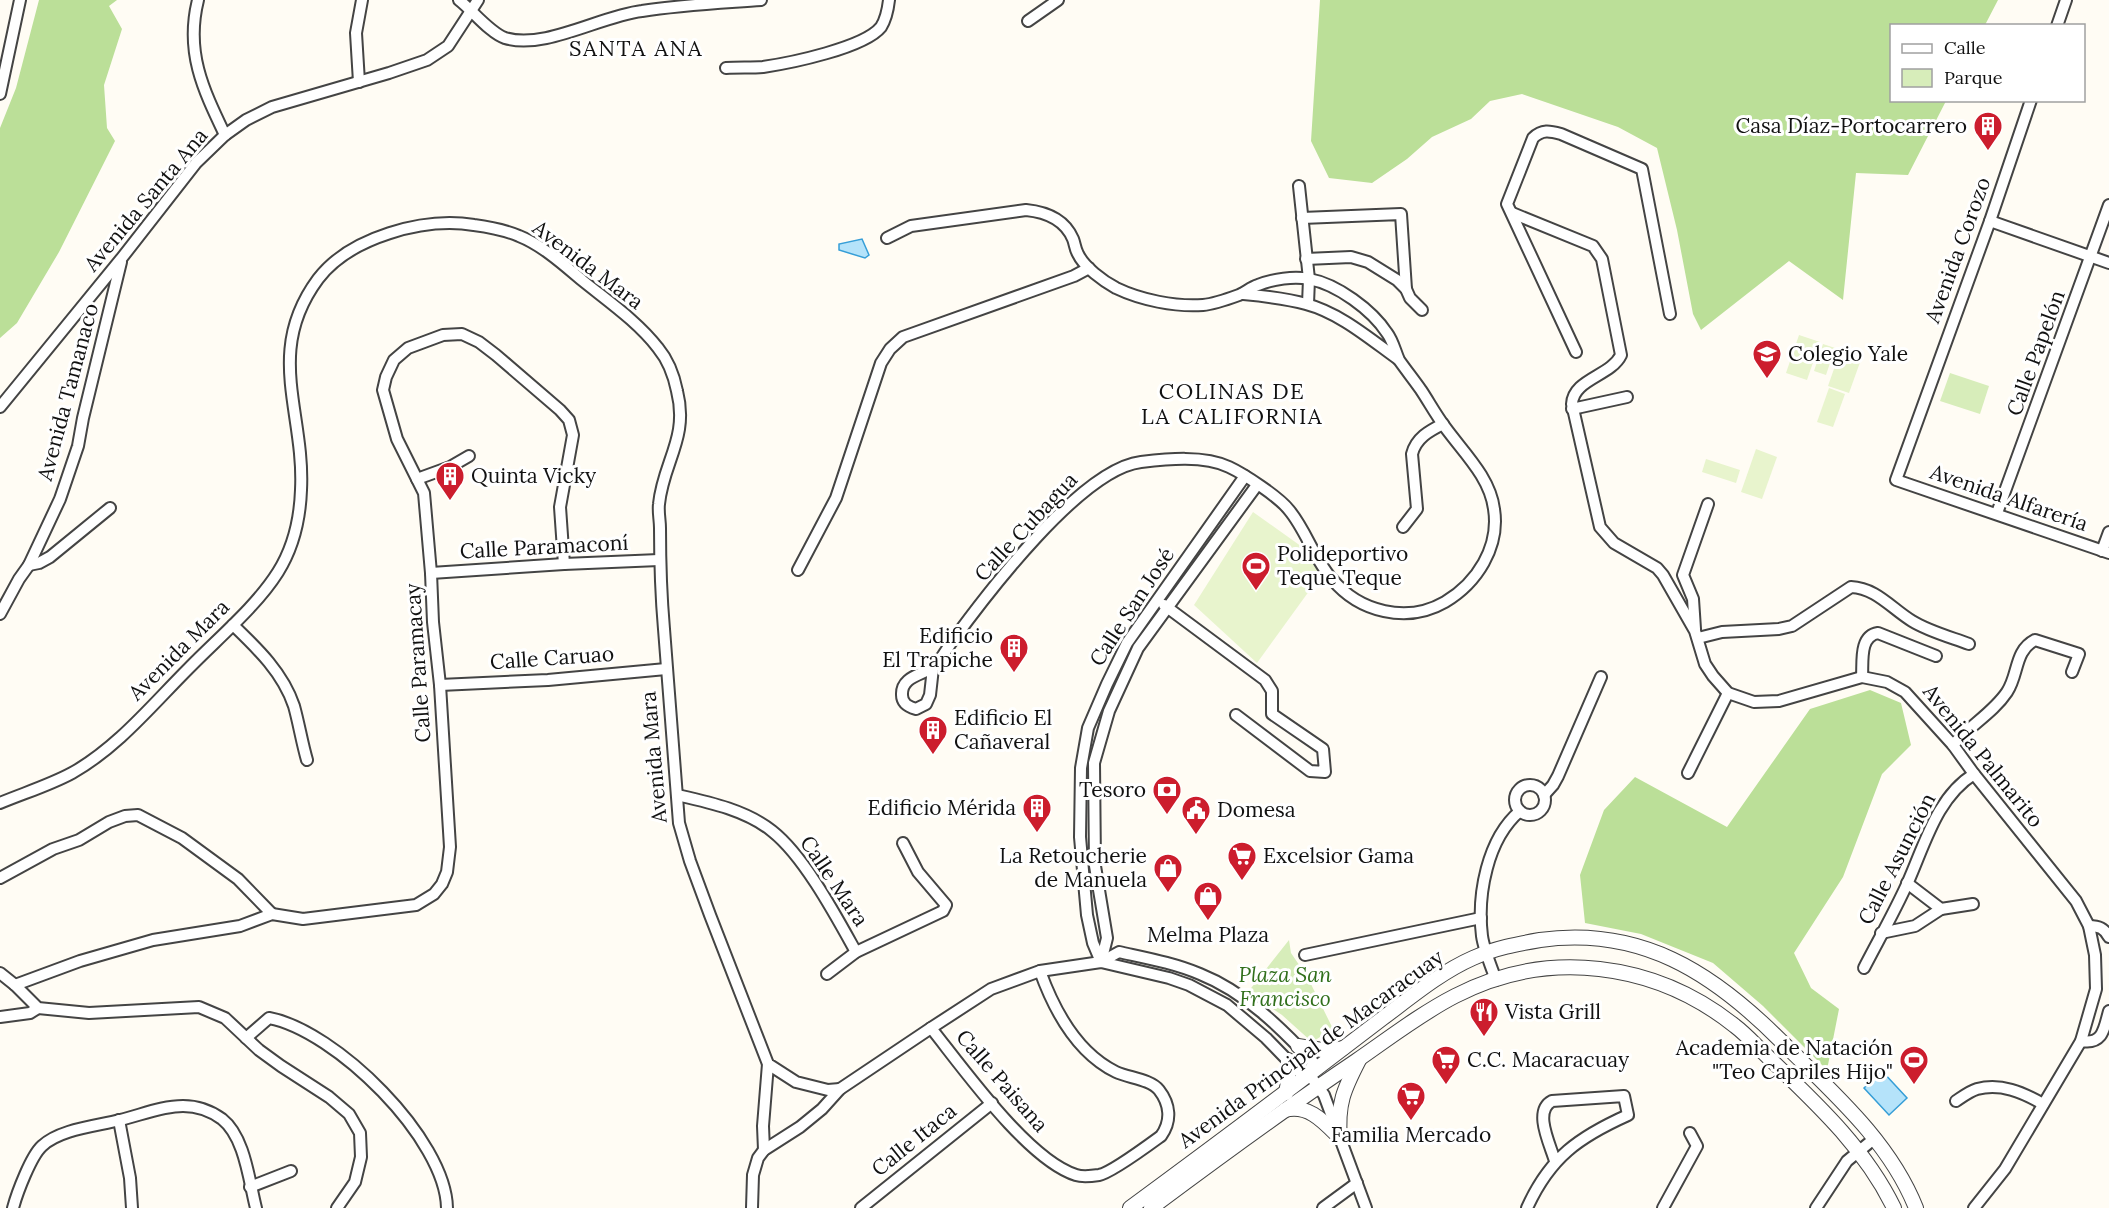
<svg xmlns="http://www.w3.org/2000/svg" width="2109" height="1208" viewBox="0 0 2109 1208" font-family="Lora,serif">
<rect width="100%" height="100%" fill="#fffcf4"/>
<g fill="#d7edba">
<path d="M 1950,373 L 1989,386 L 1980,414 L 1940,401 Z"/>
<path d="M 1289,940 L 1291,953 L 1308,978 L 1333,1029 L 1312,1042 L 1282,1015 L 1248,992 Z"/>
</g>
<g fill="#bbdf98">
<path d="M 39,0 L 117,0 L 109,6 L 122,29 L 104,85 L 107,128 L 115,141 L 59,252 L 17,323 L 0,338 L 0,128 L 16,88 Z"/>
<path d="M 1320,0 L 1998,0 L 1985,25 L 1892,26 L 1892,100 L 1946,101 L 1908,175 L 1856,173 L 1843,300 L 1789,261 L 1701,330 L 1693,314 L 1677,230 L 1657,148 L 1618,127 L 1522,94 L 1490,101 L 1471,119 L 1432,137 L 1407,159 L 1372,183 L 1329,178 L 1311,141 Z"/>
<path d="M 1870,690 L 1901,703 L 1911,745 L 1882,774 L 1843,877 L 1794,953 L 1811,988 L 1839,1009 L 1827,1070 L 1763,1006 L 1713,963 L 1641,934 L 1585,923 L 1580,875 L 1604,810 L 1635,777 L 1727,827 L 1810,709 Z"/>
</g>
<g fill="#e8f4cd">
<path d="M 1799,335 L 1820,342 L 1807,380 L 1786,373 Z"/>
<path d="M 1823,344 L 1835,348 L 1826,375 L 1814,371 Z"/>
<path d="M 1842,346 L 1863,354 L 1849,393 L 1828,386 Z"/>
<path d="M 1829,388 L 1845,394 L 1833,427 L 1817,422 Z"/>
<path d="M 1756,449 L 1777,457 L 1762,499 L 1741,492 Z"/>
<path d="M 1706,459 L 1740,470 L 1736,483 L 1702,472 Z"/>
<path d="M 1253,512 L 1305,549 L 1320,576 L 1257,663 L 1194,605 Z"/>
</g>
<g fill="#b5e3fa" stroke="#369ed7" stroke-width="1.5">
<path d="M 862,239 L 869,255 L 865,258 L 839,250 L 839,244 Z"/>
<path d="M 1882,1071 L 1907,1098 L 1889,1115 L 1864,1088 Z"/>
</g>
<g fill="none" stroke-linecap="round" stroke-linejoin="round">
<g stroke="#444" stroke-width="14">
<g id="minor">
<path d="M 198,0 C 185,52 203,89 225,135"/>
<path d="M 459,0 C 472,10 490,33 505,38 C 545,50 600,16 642,11 C 681,5 722,3 761,0"/>
<path d="M 1028,21 L 1058,0"/>
<path d="M 2057,26 L 2066,0"/>
<path d="M 726,68 C 738,67 751,68 763,67 C 790,63 864,48 881,27 C 886,19 888,9 889,0"/>
<path d="M 359,82 L 356,33 L 362,0"/>
<path d="M 0,94 L 20,0"/>
<path d="M 2031,100 L 1990,221 L 1896,480 L 2109,553"/>
<path d="M 1299,186 L 1309,279 L 1308,304"/>
<path d="M 1512,213 L 1593,246 L 1602,259 L 1621,355 C 1611,376 1573,379 1572,404 L 1600,527 L 1614,543 L 1657,568 L 1663,575 L 1695,631 L 1705,664 L 1713,676 L 1728,693 L 1754,702 L 1779,701 L 1862,677 L 1887,682 L 1905,692 L 1953,745 L 1974,774 L 2076,901 L 2089,926 L 2095,955 L 2096,989 L 2081,1041 L 2005,1169 L 1974,1208"/>
<path d="M 1302,218 L 1401,214 L 1406,289"/>
<path d="M 1990,221 L 2109,263"/>
<path d="M 887,238 L 911,226 L 1026,210 C 1046,212 1065,220 1073,239 C 1075,244 1075,249 1078,254 C 1084,267 1103,281 1116,288 C 1141,300 1175,307 1203,305 C 1214,304 1228,299 1239,295 C 1246,292 1251,287 1258,285 C 1273,279 1294,276 1309,279 C 1337,284 1372,310 1387,333 C 1393,341 1395,351 1399,360 C 1406,370 1414,380 1421,390 C 1429,402 1436,415 1445,427 C 1463,452 1490,477 1494,509 C 1500,547 1477,583 1445,602 C 1407,624 1359,612 1332,579 C 1314,559 1306,530 1289,510 C 1279,497 1244,474 1229,467 C 1204,455 1167,459 1141,462 C 1081,469 986,595 951,643 C 946,650 940,662 933,667 C 923,675 901,676 902,695 C 902,704 909,707 916,709 L 926,704 L 930,695 L 933,668"/>
<path d="M 1306,259 L 1351,257 L 1368,262 L 1397,280 L 1406,289 L 1410,298 L 1422,310"/>
<path d="M 1242,294 C 1263,296 1285,298 1306,304 C 1340,313 1370,339 1398,359"/>
<path d="M 1576,352 L 1507,204 L 1533,138 C 1542,129 1550,131 1561,134 L 1642,169 L 1670,314"/>
<path d="M 0,407 L 121,259 L 196,163 L 225,135 L 246,120 L 272,107 L 389,73 L 427,60 L 448,46 L 478,0"/>
<path d="M 1572,409 L 1627,397"/>
<path d="M 417,479 L 450,467 L 469,456"/>
<path d="M 1997,513 L 2109,205"/>
<path d="M 1403,527 L 1417,509 L 1412,454 C 1416,438 1429,431 1443,424"/>
<path d="M 2102,551 L 2109,532"/>
<path d="M 29,565 L 39,563 L 50,557 L 110,508"/>
<path d="M 798,570 L 836,498 L 881,363 L 890,349 L 903,337 L 1074,276 L 1089,268"/>
<path d="M 431,573 L 564,564 L 659,560"/>
<path d="M 1164,605 L 1265,680 L 1272,691 L 1272,714 L 1323,749 L 1325,772 L 1310,771 L 1236,715"/>
<path d="M 0,614 L 19,579 L 29,565 L 60,499 L 78,446 L 83,418 L 121,262"/>
<path d="M 233,625 C 258,649 283,673 294,706 C 299,724 302,743 307,760"/>
<path d="M 1695,629 L 1693,599 L 1683,575 L 1708,504"/>
<path d="M 1698,638 L 1722,632 L 1779,629 L 1792,626 L 1851,587 C 1876,588 1891,608 1912,621 C 1928,631 1950,637 1969,644"/>
<path d="M 1862,677 C 1863,662 1859,636 1878,633 L 1936,656"/>
<path d="M 440,685 L 548,680 L 666,669"/>
<path d="M 1953,745 C 1969,726 1993,713 2007,692 C 2019,674 2014,651 2035,640 L 2079,654 L 2072,672"/>
<path d="M 1688,773 L 1728,693"/>
<circle cx="1530" cy="800" r="15"/>
<path d="M 677,795 C 708,802 746,810 772,831 C 804,856 836,916 856,952"/>
<path d="M 1544,795 L 1553,785 L 1558,776 L 1601,677"/>
<path d="M 0,803 C 24,793 50,785 72,773 C 117,748 152,705 188,669 C 217,639 256,607 278,572 C 293,548 300,518 301,490 C 305,412 264,352 318,279 C 350,237 424,217 474,225 C 489,227 505,230 519,236 C 542,245 564,265 583,281 C 609,302 638,322 658,348 C 668,360 674,376 677,391 C 689,438 663,462 659,504 C 658,512 660,520 660,528 C 660,562 661,595 664,629 C 669,694 674,759 679,823 L 690,861 L 710,915 L 768,1064 L 796,1082 L 828,1090 L 840,1089"/>
<path d="M 0,878 L 53,849 L 79,840 L 109,822 L 125,816 L 138,815 L 182,838 L 238,879 L 272,914"/>
<path d="M 1907,883 L 1941,909 L 1973,904"/>
<path d="M 2089,926 C 2099,926 2104,928 2109,937"/>
<path d="M 1881,933 L 1915,926 L 1941,909"/>
<path d="M 1305,955 L 1481,918"/>
<path d="M 1101,962 L 1093,943 L 1087,915 L 1080,837 L 1081,768 L 1088,728 L 1107,684 L 1127,643 L 1245,476"/>
<path d="M 1101,962 L 1107,938 L 1095,866 L 1094,763 L 1109,711 L 1138,648 L 1257,485"/>
<path d="M 1101,962 L 1119,952 C 1146,958 1174,963 1200,974 C 1245,992 1281,1028 1313,1062 L 1309,1074"/>
<path d="M 1864,968 C 1879,939 1895,911 1908,882 C 1925,844 1937,797 1974,774"/>
<path d="M 0,973 L 15,985 L 38,1008 L 89,1013 L 199,1007 L 225,1018 L 259,1050 L 281,1066 L 329,1097 L 349,1114 L 360,1133 L 361,1157 L 355,1182 L 337,1208"/>
<path d="M 827,974 L 856,952 L 943,911 L 946,905 L 918,872 L 903,843"/>
<path d="M 1496,980 C 1491,966 1484,950 1482,936 C 1477,895 1487,839 1520,811"/>
<path d="M 15,985 L 80,961 L 153,940 L 240,926 L 272,914 L 303,919 L 416,905 L 434,894 L 442,884 L 447,872 L 450,847 L 440,685 L 433,622 L 431,573 L 424,493 L 397,439 L 383,390 L 386,377 L 394,360 L 408,348 L 443,335 L 462,334 L 479,342 L 496,355 L 560,410 L 569,420 L 573,435 L 560,507 L 564,564"/>
<path d="M 0,1017 L 30,1013 L 38,1008"/>
<path d="M 931,1028 C 963,1068 1028,1160 1076,1175 C 1082,1177 1092,1176 1099,1175 C 1111,1173 1150,1144 1161,1136 C 1172,1121 1170,1104 1159,1090 C 1150,1079 1129,1078 1116,1072 C 1077,1053 1054,1010 1040,971"/>
<path d="M 246,1038 L 269,1018 C 335,1030 446,1139 447,1208"/>
<path d="M 2081,1041 C 2103,1045 2104,1029 2109,1011"/>
<path d="M 1309,1074 L 1324,1095 L 1366,1208"/>
<path d="M 1956,1101 C 1962,1097 1970,1091 1977,1089 C 2001,1083 2022,1092 2043,1104"/>
<path d="M 119,1120 L 130,1178 L 132,1208"/>
<path d="M 764,1150 L 763,1126 L 768,1064"/>
<path d="M 250,1187 L 291,1171"/>
<path d="M 13,1208 C 17,1193 31,1156 42,1146 C 60,1129 97,1126 120,1120 C 141,1115 162,1106 183,1106 C 197,1106 211,1111 222,1119 C 245,1137 249,1181 256,1208"/>
<path d="M 752,1208 L 753,1175 L 758,1158 L 764,1150 L 800,1127 L 822,1109 L 840,1089 L 931,1028 L 991,989 L 1040,971 L 1101,962 L 1169,978 L 1189,985 L 1227,1005 L 1266,1038 L 1300,1073 L 1309,1074"/>
<path d="M 861,1208 L 992,1103"/>
<path d="M 1323,1208 L 1357,1183"/>
<path d="M 1527,1208 C 1550,1157 1579,1137 1628,1115 L 1624,1096 L 1552,1101 C 1533,1111 1550,1144 1555,1161"/>
<path d="M 1663,1208 L 1697,1146 L 1690,1133"/>
<path d="M 1816,1208 L 1847,1161 L 1875,1138"/>
</g>
</g>
<g stroke="#444" stroke-width="16">
<g id="tertiary">
<path d="M 1298,1046 L 1328,1051 L 1343,1048"/>
<path d="M 1286,1093 L 1288,1082 L 1288,1060"/>
<path d="M 1285,1110 C 1309,1104 1324,1122 1340,1138"/>
<path d="M 1340,1138 C 1337,1104 1344,1089 1359,1060"/>
<path d="M 1130,1208 C 1194,1161 1257,1114 1320,1066 C 1341,1050 1362,1034 1383,1018 C 1411,997 1441,972 1473,958 C 1495,948 1517,944 1540,940 C 1640,926 1712,972 1780,1040 C 1831,1091 1889,1140 1916,1208"/>
<path d="M 1151,1208 C 1218,1158 1286,1108 1356,1061 C 1388,1039 1420,1014 1455,996 C 1547,948 1655,962 1735,1026 C 1747,1035 1757,1047 1768,1057 C 1816,1103 1865,1148 1894,1208"/>
</g>
</g>
<use href="#minor" stroke="#fff" stroke-width="10"/>
<use href="#tertiary" stroke="#fff" stroke-width="14"/>
</g>
<defs>
<g id="building-pin" transform="scale(1.5)"><path d="M0 17L-7.5 6A9.5 9.5 0 1 1 7.5 6Z" fill="#cc1d2d" stroke="#fff"/><path d="M-4-6H4V6H1V3H-1V6H-4ZM-2.5-4.3h1.7v1.8h-1.7ZM.8-4.3h1.7v1.8H.8ZM-2.5-1h1.7V.8h-1.7ZM.8-1h1.7V.8H.8Z" fill="#fff"/></g>
<g id="school-pin" transform="scale(1.5)"><path d="M0 17L-7.5 6A9.5 9.5 0 1 1 7.5 6Z" fill="#cc1d2d" stroke="#fff"/><path d="M0-5L7-2L0 1L-7-2ZM-4 1L0 2.5L4 1V4Q0 6-4 4Z" fill="#fff"/></g>
<g id="stadium-pin" transform="scale(1.5)"><path d="M0 17L-7.5 6A9.5 9.5 0 1 1 7.5 6Z" fill="#cc1d2d" stroke="#fff"/><path d="M0-5a6.5 5 0 1 0 0 10a6.5 5 0 1 0 0-10ZM-3.5-1.8h7v3.6h-7Z" fill="#fff"/></g>
<g id="bank-pin" transform="scale(1.5)"><path d="M0 17L-7.5 6A9.5 9.5 0 1 1 7.5 6Z" fill="#cc1d2d" stroke="#fff"/><path d="M-6-4H6V4H-6ZM0-2.3a2.3 2.3 0 1 0 0 4.6a2.3 2.3 0 1 0 0-4.6Z" fill="#fff"/></g>
<g id="civic-pin" transform="scale(1.5)"><path d="M0 17L-7.5 6A9.5 9.5 0 1 1 7.5 6Z" fill="#cc1d2d" stroke="#fff"/><path d="M-.6-6.5H3V-4.5H.6V-3L4-1V1h2V6H-6V1h2V-1L-.6-3ZM-1.2 2.5V6h2.4V2.5Z" fill="#fff"/></g>
<g id="supermarket-pin" transform="scale(1.5)"><path d="M0 17L-7.5 6A9.5 9.5 0 1 1 7.5 6Z" fill="#cc1d2d" stroke="#fff"/><path d="M-6-5.5h2.5l.6 2H6L4.5 2H-2.5L-4.4-4H-6ZM-1.5 3.2a1.3 1.3 0 1 0 .1 0ZM3 3.2a1.3 1.3 0 1 0 .1 0Z" fill="#fff"/></g>
<g id="shop-pin" transform="scale(1.5)"><path d="M0 17L-7.5 6A9.5 9.5 0 1 1 7.5 6Z" fill="#cc1d2d" stroke="#fff"/><path d="M-5-2.5h2.3a2.7 3.5 0 0 1 5.4 0H5L5.5 6h-11ZM-1.5-2.5h3a1.5 2.3 0 0 0-3 0Z" fill="#fff"/></g>
<g id="restaurant-pin" transform="scale(1.5)"><path d="M0 17L-7.5 6A9.5 9.5 0 1 1 7.5 6Z" fill="#cc1d2d" stroke="#fff"/><path d="M-5-6h1v4h1v-4h1v4h1v-4h1v5L-1.5 .5V6h-2V.5L-5-1ZM5-6V6H3V1.5H1.5Q1.5-4 5-6Z" fill="#fff"/></g>
</defs>
<g fill-rule="evenodd">
<use href="#building-pin" x="1988" y="126"/>
<use href="#school-pin" x="1767" y="354"/>
<use href="#building-pin" x="450" y="476"/>
<use href="#stadium-pin" x="1256" y="566"/>
<use href="#building-pin" x="1014" y="648"/>
<use href="#building-pin" x="933" y="730"/>
<use href="#bank-pin" x="1167" y="790"/>
<use href="#building-pin" x="1037" y="808"/>
<use href="#civic-pin" x="1196" y="810"/>
<use href="#supermarket-pin" x="1242" y="856"/>
<use href="#shop-pin" x="1168" y="868"/>
<use href="#shop-pin" x="1208" y="896"/>
<use href="#restaurant-pin" x="1484" y="1012"/>
<use href="#supermarket-pin" x="1446" y="1060"/>
<use href="#stadium-pin" x="1914" y="1060"/>
<use href="#supermarket-pin" x="1411" y="1096"/>
</g>
<g text-anchor="middle" stroke-width="6" stroke-linejoin="round" paint-order="stroke">
<g font-size="21" fill="#111" stroke="#fff" text-anchor="start">
<text x="1967" y="133" text-anchor="end">Casa Díaz-Portocarrero</text>
<text x="1788" y="361">Colegio Yale</text>
<text x="471" y="483">Quinta Vicky</text>
<text x="1277" y="561">Polideportivo<tspan x="1277" dy="24">Teque Teque</tspan></text>
<text x="993" y="643" text-anchor="end">Edificio<tspan x="993" dy="24">El Trapiche</tspan></text>
<text x="954" y="725">Edificio El<tspan x="954" dy="24">Cañaveral</tspan></text>
<text x="1146" y="797" text-anchor="end">Tesoro</text>
<text x="1016" y="815" text-anchor="end">Edificio Mérida</text>
<text x="1217" y="817">Domesa</text>
<text x="1147" y="863" text-anchor="end">La Retoucherie<tspan x="1147" dy="24">de Manuela</tspan></text>
<text x="1263" y="863">Excelsior Gama</text>
<text x="1208" y="942" text-anchor="middle">Melma Plaza</text>
<text x="1505" y="1019">Vista Grill</text>
<text x="1893" y="1055" text-anchor="end">Academia de Natación<tspan x="1893" dy="24">"Teo Capriles Hijo"</tspan></text>
<text x="1467" y="1067">C.C. Macaracuay</text>
<text x="1411" y="1142" text-anchor="middle">Familia Mercado</text>
</g>
<g font-size="21" fill="#111" stroke="#fff">
<text transform="translate(146 200) rotate(-50)" y="7">Avenida Santa Ana</text>
<text transform="translate(1958 250) rotate(-70)" y="7">Avenida Corozo</text>
<text transform="translate(588 265) rotate(37)" y="7">Avenida Mara</text>
<text transform="translate(2036 353) rotate(-70)" y="7">Calle Papelón</text>
<text transform="translate(68 392) rotate(-75)" y="7">Avenida Tamanaco</text>
<text transform="translate(2009 498) rotate(19)" y="7">Avenida Alfarería</text>
<text transform="translate(1026 527) rotate(-47)" y="7">Calle Cubagua</text>
<text transform="translate(544 547) rotate(-3)" y="7">Calle Paramaconí</text>
<text transform="translate(1132 607) rotate(-57)" y="7">Calle San José</text>
<text transform="translate(179 650) rotate(-45)" y="7">Avenida Mara</text>
<text transform="translate(552 658) rotate(-4)" y="7">Calle Caruao</text>
<text transform="translate(418 663) rotate(-94)" y="7">Calle Paramacay</text>
<text transform="translate(1983 756) rotate(51)" y="7">Avenida Palmarito</text>
<text transform="translate(654 757) rotate(-95)" y="7">Avenida Mara</text>
<text transform="translate(1897 859) rotate(-63)" y="7">Calle Asunción</text>
<text transform="translate(834 881) rotate(56)" y="7">Calle Mara</text>
<text transform="translate(1311 1049) rotate(-36)" y="7">Avenida Principal de Macaracuay</text>
<text transform="translate(1002 1081) rotate(49)" y="7">Calle Paisana</text>
<text transform="translate(914 1140) rotate(-39)" y="7">Calle Itaca</text>
</g>
<g font-size="21" font-style="italic" fill="#306f1b" stroke="#fff">
<text x="1285" y="982">Plaza San<tspan x="1285" dy="24">Francisco</tspan></text>
</g>
<g font-size="22" letter-spacing="1.5" fill="#111" stroke="#fff">
<text x="636" y="56">SANTA ANA</text>
<text x="1232" y="399">COLINAS DE<tspan x="1232" dy="25">LA CALIFORNIA</tspan></text>
</g>
</g>
<rect x="1890" y="24" width="195" height="78" fill="#ffffff" stroke="#a0a0a0" stroke-width="1.5"/>
<rect x="1902" y="44" width="30" height="9" fill="#ffffff" stroke="#a0a0a0" stroke-width="1.5"/>
<text x="1944" y="54" font-size="18" fill="#111111">Calle</text>
<rect x="1902" y="69" width="30" height="18" fill="#d7edba" stroke="#a0a0a0" stroke-width="1.5"/>
<text x="1944" y="84" font-size="18" fill="#111111">Parque</text>
</svg>
